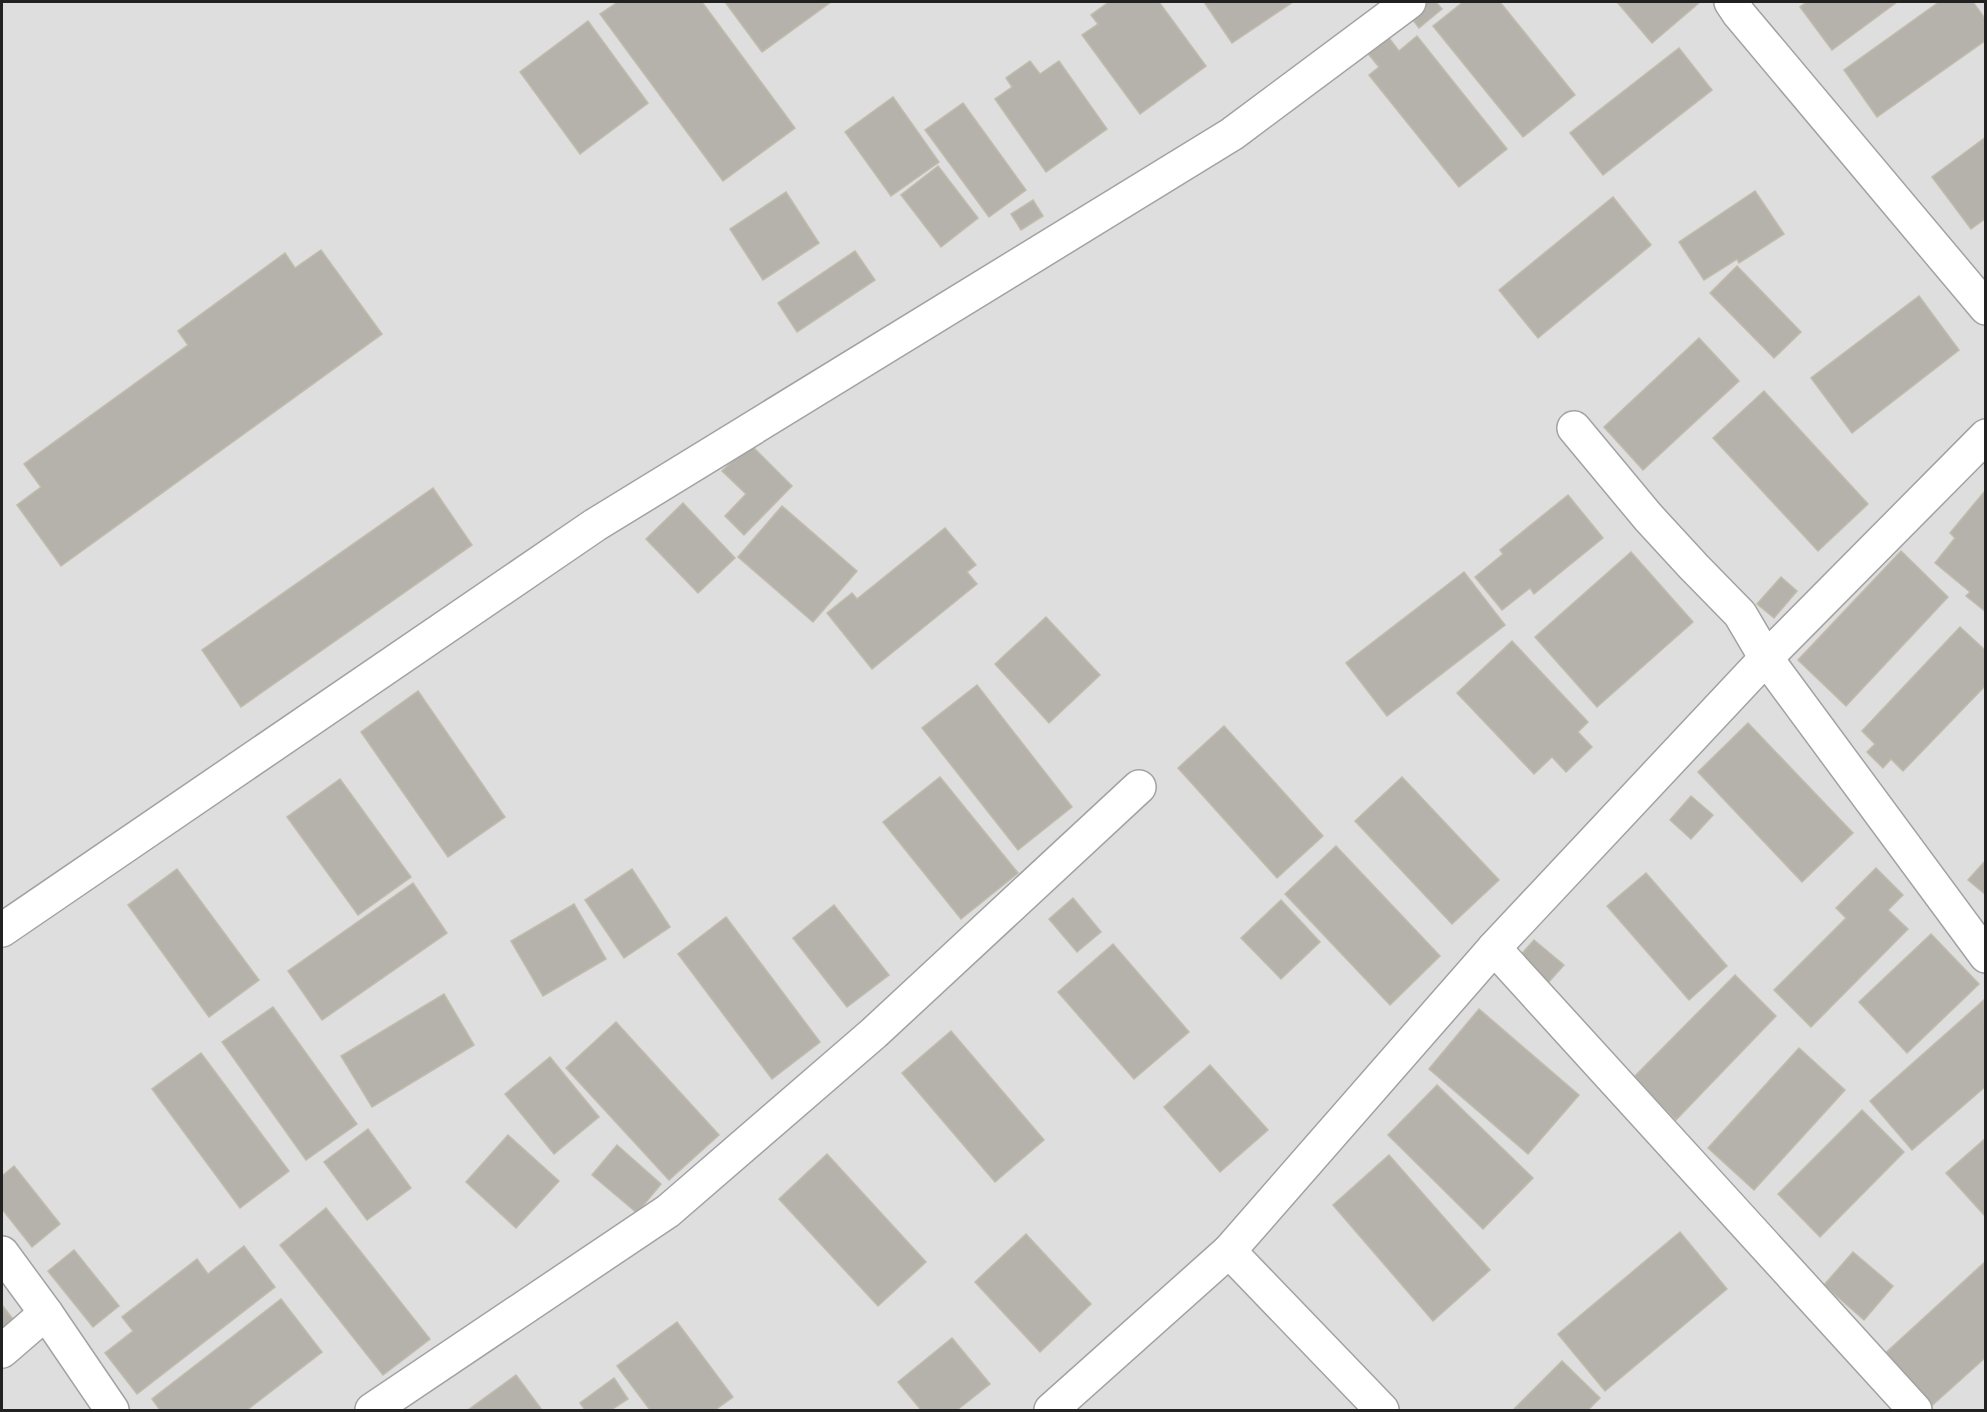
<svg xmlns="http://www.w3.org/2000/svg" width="1987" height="1412" viewBox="0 0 1987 1412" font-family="Signika,sans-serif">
<rect width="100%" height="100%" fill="#f0f0e8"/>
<rect fill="#dedede" x="2" y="2" width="1983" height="1408"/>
<g fill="#b5b2ab" stroke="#c1bbac" stroke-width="1.5">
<path d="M 618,2 L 702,2 L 795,128 L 723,181 L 600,14 Z"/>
<path d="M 725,2 L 831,2 L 762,52 Z"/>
<path d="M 1109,2 L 1159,2 L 1206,66 L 1140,114 L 1082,35 L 1098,24 L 1091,15 Z"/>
<path d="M 1204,2 L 1293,2 L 1232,43 Z"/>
<path d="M 1416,2 L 1436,2 L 1442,9 L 1419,28 L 1405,10 Z"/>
<path d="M 1463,2 L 1500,2 L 1575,95 L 1523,137 L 1433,26 Z"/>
<path d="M 1617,2 L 1700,2 L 1652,43 Z"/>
<path d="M 1807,2 L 1897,2 L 1832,50 L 1800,7 Z"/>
<path d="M 1939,2 L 1973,2 L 1986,20 L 1986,40 L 1877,117 L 1844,70 Z"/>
<path d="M 588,21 L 648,103 L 580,154 L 520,72 Z"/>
<path d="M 1386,34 L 1399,51 L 1417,36 L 1507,149 L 1459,187 L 1369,75 L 1379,67 L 1366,51 Z"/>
<path d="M 1679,48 L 1712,90 L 1603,175 L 1570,133 Z"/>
<path d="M 1030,61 L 1040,74 L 1059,61 L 1107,129 L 1046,172 L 995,99 L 1012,87 L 1006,78 Z"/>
<path d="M 893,97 L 939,162 L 891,196 L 845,132 Z"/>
<path d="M 963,103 L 1026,190 L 989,217 L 925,130 Z"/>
<path d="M 1986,137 L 1986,218 L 1971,229 L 1932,177 Z"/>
<path d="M 938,166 L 978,218 L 941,247 L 901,195 Z"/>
<path d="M 1755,191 L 1784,234 L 1739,263 L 1737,259 L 1704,280 L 1679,242 Z"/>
<path d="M 786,192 L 819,243 L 763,280 L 730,229 Z"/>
<path d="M 1613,197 L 1651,245 L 1538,338 L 1499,290 Z"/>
<path d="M 1033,200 L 1043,216 L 1021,230 L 1011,214 Z"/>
<path d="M 321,250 L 382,334 L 61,566 L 17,505 L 41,487 L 24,464 L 188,345 L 178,331 L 285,253 L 295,268 Z"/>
<path d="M 855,251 L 875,280 L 797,332 L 778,303 Z"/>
<path d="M 1737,266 L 1801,332 L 1774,358 L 1710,293 Z"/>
<path d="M 1919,296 L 1959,350 L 1852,433 L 1811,378 Z"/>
<path d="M 1699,338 L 1739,381 L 1643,470 L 1604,427 Z"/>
<path d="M 1764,391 L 1868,504 L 1818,551 L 1713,438 Z"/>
<path d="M 750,444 L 792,486 L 744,535 L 725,516 L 746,494 L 722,471 Z"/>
<path d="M 433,488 L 472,545 L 241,707 L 202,650 Z"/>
<path d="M 1984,492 L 1986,494 L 1986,612 L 1966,596 L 1970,592 L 1935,563 L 1955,538 L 1950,533 Z"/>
<path d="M 1568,495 L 1603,538 L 1534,594 L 1530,588 L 1502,610 L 1475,577 L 1503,554 L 1500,550 Z"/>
<path d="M 683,503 L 735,558 L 698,593 L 646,539 Z"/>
<path d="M 782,506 L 857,571 L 813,622 L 738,557 Z"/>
<path d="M 945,528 L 976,565 L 967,572 L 977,584 L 872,669 L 827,613 L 852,593 L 857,599 Z"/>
<path d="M 1901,551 L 1948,597 L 1846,706 L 1798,660 Z"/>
<path d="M 1631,552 L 1693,622 L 1597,707 L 1535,637 Z"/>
<path d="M 1464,572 L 1505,625 L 1387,716 L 1346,663 Z"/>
<path d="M 1781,577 L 1797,591 L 1774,618 L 1757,604 Z"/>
<path d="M 1046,617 L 1100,675 L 1049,723 L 995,664 Z"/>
<path d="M 1960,627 L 1986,651 L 1986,685 L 1903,771 L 1891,759 L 1883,768 L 1867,752 L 1875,744 L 1862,731 Z"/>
<path d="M 1512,641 L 1588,722 L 1578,732 L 1592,747 L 1566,772 L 1552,757 L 1534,774 L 1457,693 Z"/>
<path d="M 977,685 L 1072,807 L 1018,850 L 922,728 Z"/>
<path d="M 418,691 L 505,817 L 448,857 L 361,732 Z"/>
<path d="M 1748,723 L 1853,833 L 1802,882 L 1698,772 Z"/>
<path d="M 1224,726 L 1323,836 L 1277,878 L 1178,768 Z"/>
<path d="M 940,777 L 1018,873 L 961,919 L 883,822 Z"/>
<path d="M 1402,777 L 1499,880 L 1452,924 L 1355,821 Z"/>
<path d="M 340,779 L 411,877 L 358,915 L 287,817 Z"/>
<path d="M 1691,796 L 1713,815 L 1691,839 L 1670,820 Z"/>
<path d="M 1336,846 L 1440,956 L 1390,1005 L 1285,894 Z"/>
<path d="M 1986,860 L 1986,895 L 1968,880 Z"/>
<path d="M 1876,868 L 1903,895 L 1888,910 L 1908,929 L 1811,1027 L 1774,990 L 1846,918 L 1836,908 Z"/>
<path d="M 177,869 L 259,980 L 209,1017 L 128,905 Z"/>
<path d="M 632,869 L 670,927 L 624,958 L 585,900 Z"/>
<path d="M 1646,873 L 1727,966 L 1689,1000 L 1607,906 Z"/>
<path d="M 413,883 L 447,933 L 322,1020 L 288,971 Z"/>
<path d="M 1073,898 L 1101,932 L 1077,952 L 1049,919 Z"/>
<path d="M 1281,900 L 1320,942 L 1281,979 L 1241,938 Z"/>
<path d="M 574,904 L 606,959 L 543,996 L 511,941 Z"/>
<path d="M 834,905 L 889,975 L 847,1007 L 793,938 Z"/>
<path d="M 726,917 L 820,1042 L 772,1079 L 678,954 Z"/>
<path d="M 1931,934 L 1979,984 L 1907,1053 L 1859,1002 Z"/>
<path d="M 1534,940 L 1564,965 L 1547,984 L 1517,959 Z"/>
<path d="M 1113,944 L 1189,1032 L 1134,1079 L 1058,992 Z"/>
<path d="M 1735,975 L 1776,1016 L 1676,1120 L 1633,1078 Z"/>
<path d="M 444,994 L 474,1045 L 372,1107 L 341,1056 Z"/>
<path d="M 1984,1000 L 1986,1086 L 1912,1150 L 1870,1101 Z"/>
<path d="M 273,1007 L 357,1124 L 306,1160 L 222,1042 Z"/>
<path d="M 1479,1009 L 1579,1095 L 1528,1154 L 1429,1069 Z"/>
<path d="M 616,1022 L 719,1135 L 669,1180 L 566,1068 Z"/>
<path d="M 951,1031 L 1044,1140 L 995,1182 L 902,1073 Z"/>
<path d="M 1799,1048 L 1845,1090 L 1754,1190 L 1708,1148 Z"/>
<path d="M 201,1053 L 289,1171 L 240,1208 L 152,1089 Z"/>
<path d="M 550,1057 L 599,1117 L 554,1154 L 505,1094 Z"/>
<path d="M 1210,1065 L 1268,1130 L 1220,1172 L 1164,1107 Z"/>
<path d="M 1437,1085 L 1533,1178 L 1483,1229 L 1388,1135 Z"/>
<path d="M 1862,1110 L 1904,1152 L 1820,1237 L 1778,1194 Z"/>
<path d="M 368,1129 L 411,1188 L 367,1220 L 324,1162 Z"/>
<path d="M 508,1135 L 559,1181 L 516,1228 L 466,1182 Z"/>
<path d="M 1986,1138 L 1986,1217 L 1946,1173 Z"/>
<path d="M 617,1145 L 661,1184 L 637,1213 L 592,1175 Z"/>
<path d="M 827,1154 L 926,1262 L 878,1306 L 779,1199 Z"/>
<path d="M 1389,1155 L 1490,1270 L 1433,1321 L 1333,1205 Z"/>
<path d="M 14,1166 L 60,1224 L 32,1247 L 2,1209 L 2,1176 Z"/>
<path d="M 326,1208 L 430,1339 L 383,1375 L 280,1245 Z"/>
<path d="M 1680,1232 L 1727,1289 L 1605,1391 L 1558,1334 Z"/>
<path d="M 1026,1234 L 1091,1304 L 1040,1352 L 975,1282 Z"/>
<path d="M 244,1246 L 275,1287 L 137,1394 L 105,1353 L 133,1331 L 122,1317 L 197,1259 L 208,1274 Z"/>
<path d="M 74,1250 L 119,1306 L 93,1327 L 48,1271 Z"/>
<path d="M 1853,1252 L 1893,1286 L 1864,1320 L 1824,1285 Z"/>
<path d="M 1986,1261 L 1986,1357 L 1927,1410 L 1880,1358 Z"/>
<path d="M 281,1299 L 322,1352 L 247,1410 L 160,1410 L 152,1399 Z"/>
<path d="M 2,1305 L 19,1327 L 2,1341 Z"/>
<path d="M 677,1322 L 733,1397 L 715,1410 L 650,1410 L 617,1366 Z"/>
<path d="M 952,1338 L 990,1384 L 957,1410 L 921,1410 L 898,1382 Z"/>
<path d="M 1562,1361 L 1600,1398 L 1588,1410 L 1513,1410 Z"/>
<path d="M 516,1375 L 542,1410 L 468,1410 Z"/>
<path d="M 614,1378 L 628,1399 L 611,1410 L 585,1410 L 580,1403 Z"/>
</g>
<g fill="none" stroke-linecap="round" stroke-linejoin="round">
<g stroke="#a2a2a2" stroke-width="36">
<g id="minor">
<path d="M 1731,2 L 1739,14 L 1986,308"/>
<path d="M 1574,428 L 1648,517 L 1694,567 L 1740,614 L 1766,658 L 1986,956"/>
<path d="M 2,930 L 595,525 L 1232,134 L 1409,2"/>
<path d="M 1494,948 L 1915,1410"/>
<path d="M 1229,1251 L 1382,1410"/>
<path d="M 2,1253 L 46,1313 L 112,1410"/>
<path d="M 2,1351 L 46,1313"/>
<path d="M 372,1410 L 668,1211 L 874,1033 L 1139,787"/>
<path d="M 1051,1410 L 1229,1251 L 1494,948 L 1766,658 L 1986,436"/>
</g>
</g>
<use href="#minor" stroke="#fff" stroke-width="33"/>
</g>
<rect width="1987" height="1412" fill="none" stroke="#212121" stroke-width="6"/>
</svg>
